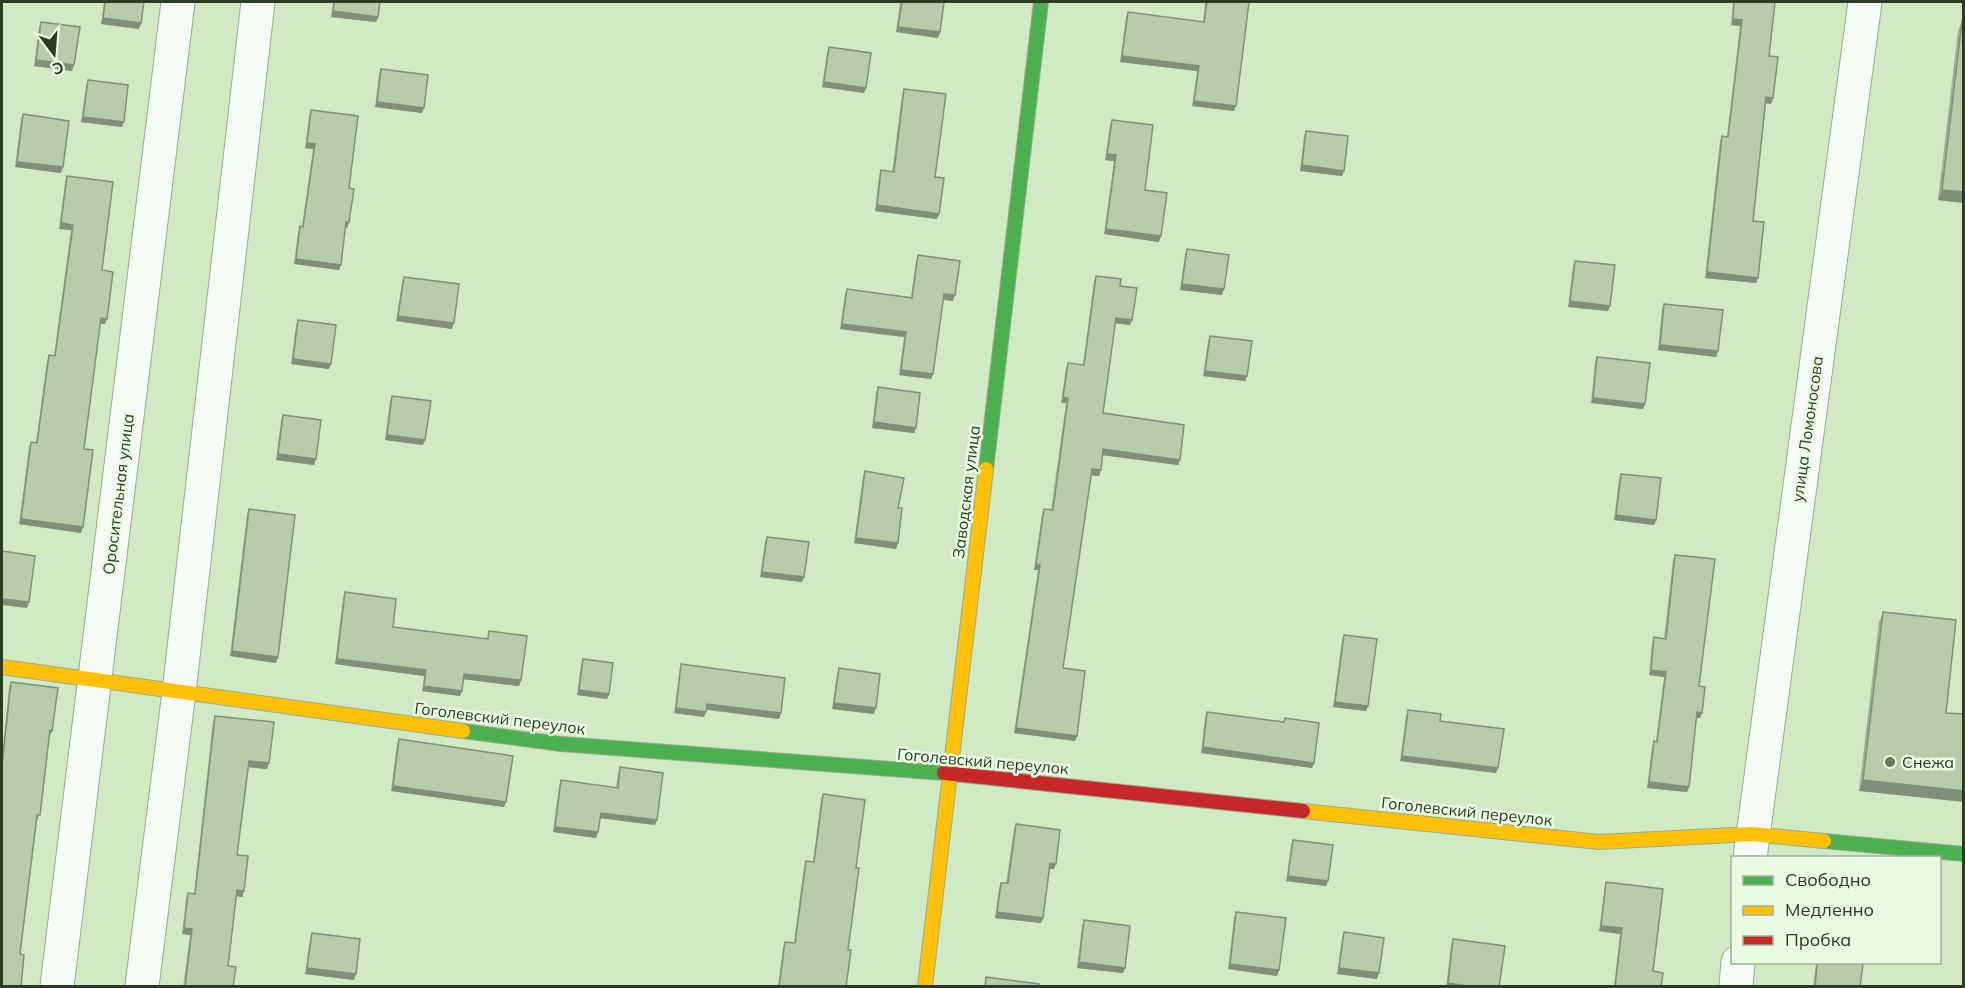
<svg xmlns="http://www.w3.org/2000/svg" width="1965" height="988" viewBox="0 0 1965 988" font-family="Mulish,sans-serif">
<rect width="100%" height="100%" fill="#d0eac4"/>
<g fill="none" stroke-linecap="round" stroke-linejoin="round">
<g stroke="#97ab8e" stroke-width="35">
<g id="street">
<path d="M 1750,858 L 1865,2"/>
<path d="M 57,986 L 178,2"/>
<path d="M 142,986 L 179,692 L 258,2"/>
<path d="M 1736,986 L 1738,962"/>
</g>
</g>
<g stroke="#97ab8e" stroke-width="16">
<g id="fast">
<path d="M 986,469 L 1041,2"/>
<path d="M 463,731 L 561,744 L 944,773"/>
<path d="M 1824,841 L 1964,854"/>
</g>
</g>
<g stroke="#97ab8e" stroke-width="16">
<g id="slow">
<path d="M 2,667 L 463,731"/>
<path d="M 1303,811 L 1599,842 L 1752,834 L 1824,841"/>
<path d="M 925,986 L 986,469"/>
</g>
</g>
<g stroke="#97ab8e" stroke-width="16">
<path id="jam" d="M 944,773 L 1303,811"/>
</g>
<use href="#street" stroke="#f8fcf6" stroke-width="33"/>
<use href="#fast" stroke="#4caf50" stroke-width="14"/>
<use href="#slow" stroke="#ffc107" stroke-width="14"/>
<use href="#jam" stroke="#c62828" stroke-width="14"/>
</g>
<g fill="#9daf93">
<path d="M 104,2 L 144,2 L 141,23 L 139,29 L 101,24 Z"/>
<path d="M 333,2 L 380,2 L 378,17 L 376,22 L 331,17 Z"/>
<path d="M 900,2 L 944,2 L 940,32 L 938,38 L 896,32 Z"/>
<path d="M 1205,2 L 1249,2 L 1234,111 L 1192,106 L 1197,71 L 1120,62 L 1126,17 L 1128,12 L 1203,22 Z"/>
<path d="M 1733,2 L 1775,2 L 1769,56 L 1773,98 L 1771,104 L 1766,103 L 1753,221 L 1758,278 L 1756,283 L 1705,278 L 1720,141 L 1722,136 L 1727,136 L 1740,26 L 1731,25 Z"/>
<path d="M 1962,21 L 1964,203 L 1938,200 L 1958,31 Z"/>
<path d="M 41,22 L 72,71 L 34,66 L 39,27 Z"/>
<path d="M 829,47 L 866,88 L 864,93 L 822,87 L 827,53 Z"/>
<path d="M 381,69 L 422,113 L 375,107 L 379,74 Z"/>
<path d="M 88,80 L 122,127 L 81,122 L 86,86 Z"/>
<path d="M 904,89 L 935,177 L 937,219 L 875,211 L 879,176 L 881,170 L 892,172 L 902,95 Z"/>
<path d="M 311,110 L 349,188 L 349,222 L 347,228 L 345,227 L 339,270 L 294,264 L 298,232 L 300,226 L 302,226 L 313,149 L 305,148 L 309,116 Z"/>
<path d="M 23,114 L 61,173 L 15,167 L 21,120 Z"/>
<path d="M 1112,120 L 1145,190 L 1159,242 L 1104,234 L 1114,161 L 1105,160 L 1110,125 Z"/>
<path d="M 1306,131 L 1344,171 L 1342,176 L 1300,171 L 1304,136 Z"/>
<path d="M 67,176 L 102,270 L 105,324 L 100,324 L 84,449 L 83,527 L 81,533 L 19,524 L 29,447 L 31,442 L 36,443 L 47,361 L 49,355 L 54,356 L 71,230 L 59,229 L 65,182 Z"/>
<path d="M 1187,249 L 1222,295 L 1180,290 L 1185,254 Z"/>
<path d="M 918,255 L 953,301 L 943,300 L 933,374 L 931,379 L 899,375 L 904,337 L 840,329 L 845,294 L 847,289 L 911,297 L 916,261 Z"/>
<path d="M 1575,261 L 1610,306 L 1608,311 L 1568,307 L 1573,266 Z"/>
<path d="M 1096,276 L 1120,286 L 1132,320 L 1130,325 L 1115,323 L 1103,413 L 1180,460 L 1178,465 L 1103,455 L 1099,476 L 1091,475 L 1063,668 L 1077,736 L 1075,741 L 1014,733 L 1038,570 L 1034,570 L 1042,514 L 1044,509 L 1051,510 L 1066,403 L 1061,403 L 1066,368 L 1068,363 L 1083,365 L 1094,281 Z"/>
<path d="M 404,277 L 452,329 L 396,321 L 402,283 Z"/>
<path d="M 1664,304 L 1718,351 L 1716,357 L 1658,350 L 1662,309 Z"/>
<path d="M 298,320 L 329,369 L 291,364 L 296,325 Z"/>
<path d="M 1210,336 L 1247,376 L 1245,381 L 1203,376 L 1208,341 Z"/>
<path d="M 1597,357 L 1645,404 L 1643,409 L 1591,403 L 1595,362 Z"/>
<path d="M 878,387 L 916,428 L 914,433 L 872,428 L 876,393 Z"/>
<path d="M 392,396 L 423,445 L 385,440 L 390,401 Z"/>
<path d="M 283,415 L 314,465 L 276,460 L 281,421 Z"/>
<path d="M 865,471 L 898,508 L 898,543 L 896,549 L 854,543 L 863,476 Z"/>
<path d="M 1621,474 L 1656,520 L 1654,525 L 1614,520 L 1619,479 Z"/>
<path d="M 249,509 L 276,663 L 230,656 L 247,514 Z"/>
<path d="M 767,537 L 804,577 L 802,582 L 760,577 L 765,542 Z"/>
<path d="M 1675,555 L 1699,686 L 1700,718 L 1696,718 L 1687,792 L 1647,788 L 1652,747 L 1654,741 L 1656,741 L 1664,677 L 1649,675 L 1652,643 L 1654,637 L 1664,638 L 1673,560 Z"/>
<path d="M 345,592 L 393,627 L 487,639 L 489,631 L 521,680 L 519,686 L 463,679 L 462,691 L 460,696 L 422,691 L 424,676 L 335,664 L 343,598 Z"/>
<path d="M 1883,612 L 1956,620 L 1859,791 L 1879,622 Z"/>
<path d="M 1344,635 L 1368,706 L 1366,711 L 1333,707 L 1342,640 Z"/>
<path d="M 583,659 L 609,694 L 607,699 L 577,695 L 581,665 Z"/>
<path d="M 681,664 L 779,719 L 706,710 L 704,717 L 674,713 L 680,669 Z"/>
<path d="M 839,668 L 874,714 L 832,709 L 837,674 Z"/>
<path d="M 11,682 L 52,731 L 50,736 L 49,736 L 38,820 L 37,820 L 20,954 L 2,987 L 2,754 L 9,687 Z"/>
<path d="M 1408,710 L 1440,721 L 1496,773 L 1400,761 L 1406,716 Z"/>
<path d="M 1207,712 L 1284,722 L 1285,718 L 1314,763 L 1312,768 L 1201,753 L 1205,718 Z"/>
<path d="M 215,716 L 269,763 L 267,769 L 248,767 L 237,855 L 244,891 L 242,897 L 236,896 L 228,966 L 233,987 L 183,987 L 190,935 L 182,934 L 186,899 L 188,893 L 194,894 L 213,721 Z"/>
<path d="M 399,739 L 504,807 L 391,791 L 397,744 Z"/>
<path d="M 620,767 L 655,825 L 600,818 L 596,838 L 553,832 L 559,786 L 561,780 L 616,788 L 618,773 Z"/>
<path d="M 823,794 L 856,868 L 848,950 L 846,987 L 778,987 L 783,947 L 785,942 L 794,943 L 804,867 L 806,861 L 813,862 L 821,800 Z"/>
<path d="M 1016,824 L 1054,869 L 1050,869 L 1043,918 L 1041,923 L 995,918 L 999,888 L 1001,883 L 1006,883 L 1014,829 Z"/>
<path d="M 1293,840 L 1326,886 L 1286,881 L 1291,846 Z"/>
<path d="M 1606,882 L 1653,971 L 1661,987 L 1614,987 L 1620,934 L 1599,931 L 1605,887 Z"/>
<path d="M 1236,912 L 1279,970 L 1277,976 L 1228,969 L 1234,917 Z"/>
<path d="M 1084,920 L 1125,968 L 1123,973 L 1077,968 L 1082,925 Z"/>
<path d="M 1344,932 L 1377,979 L 1337,974 L 1342,938 Z"/>
<path d="M 312,933 L 354,980 L 305,974 L 310,938 Z"/>
<path d="M 1453,939 L 1499,987 L 1446,987 L 1451,945 Z"/>
<path d="M 1816,963 L 1863,963 L 1860,987 L 1813,987 Z"/>
</g>
<g fill="#7f8f78">
<path d="M 333,11 L 378,17 L 376,22 L 331,17 Z"/>
<path d="M 103,18 L 141,23 L 139,29 L 101,24 Z"/>
<path d="M 1733,19 L 1742,20 L 1740,26 L 1731,25 Z"/>
<path d="M 898,27 L 940,32 L 938,38 L 896,32 Z"/>
<path d="M 1122,56 L 1199,66 L 1197,71 L 1120,62 Z"/>
<path d="M 36,60 L 74,65 L 72,71 L 34,66 Z"/>
<path d="M 824,82 L 866,88 L 864,93 L 822,87 Z"/>
<path d="M 1766,97 L 1773,98 L 1771,104 L 1764,103 Z"/>
<path d="M 1194,101 L 1236,106 L 1234,111 L 1192,106 Z"/>
<path d="M 377,102 L 424,108 L 422,113 L 375,107 Z"/>
<path d="M 83,117 L 124,122 L 122,127 L 81,122 Z"/>
<path d="M 307,143 L 315,144 L 313,149 L 305,148 Z"/>
<path d="M 1107,154 L 1116,155 L 1114,161 L 1105,160 Z"/>
<path d="M 17,162 L 63,167 L 61,173 L 15,167 Z"/>
<path d="M 1302,165 L 1344,171 L 1342,176 L 1300,171 Z"/>
<path d="M 1942,190 L 1964,192 L 1964,203 L 1938,200 Z"/>
<path d="M 877,205 L 939,214 L 937,219 L 875,211 Z"/>
<path d="M 346,222 L 349,222 L 347,228 L 344,227 Z"/>
<path d="M 61,223 L 73,225 L 71,230 L 59,229 Z"/>
<path d="M 1106,229 L 1161,236 L 1159,242 L 1104,234 Z"/>
<path d="M 296,259 L 341,265 L 339,270 L 294,264 Z"/>
<path d="M 1707,272 L 1758,278 L 1756,283 L 1705,278 Z"/>
<path d="M 1182,284 L 1224,289 L 1222,295 L 1180,290 Z"/>
<path d="M 944,294 L 955,295 L 953,301 L 942,299 Z"/>
<path d="M 1570,301 L 1610,306 L 1608,311 L 1568,307 Z"/>
<path d="M 398,316 L 454,323 L 452,329 L 396,321 Z"/>
<path d="M 101,318 L 107,319 L 105,324 L 99,323 Z"/>
<path d="M 1116,318 L 1132,320 L 1130,325 L 1114,323 Z"/>
<path d="M 842,324 L 906,332 L 904,337 L 840,329 Z"/>
<path d="M 1660,345 L 1718,351 L 1716,357 L 1658,350 Z"/>
<path d="M 293,359 L 331,364 L 329,369 L 291,364 Z"/>
<path d="M 901,370 L 933,374 L 931,379 L 899,375 Z"/>
<path d="M 1205,371 L 1247,376 L 1245,381 L 1203,376 Z"/>
<path d="M 1063,397 L 1068,398 L 1066,403 L 1061,403 Z"/>
<path d="M 1593,398 L 1645,404 L 1643,409 L 1591,403 Z"/>
<path d="M 874,422 L 916,428 L 914,433 L 872,428 Z"/>
<path d="M 387,435 L 425,440 L 423,445 L 385,440 Z"/>
<path d="M 1103,449 L 1180,460 L 1178,465 L 1101,455 Z"/>
<path d="M 278,454 L 316,459 L 314,465 L 276,460 Z"/>
<path d="M 1092,469 L 1101,470 L 1099,476 L 1090,475 Z"/>
<path d="M 1616,515 L 1656,520 L 1654,525 L 1614,520 Z"/>
<path d="M 21,519 L 83,527 L 81,533 L 19,524 Z"/>
<path d="M 856,538 L 898,543 L 896,549 L 854,543 Z"/>
<path d="M 1036,564 L 1040,565 L 1038,570 L 1034,570 Z"/>
<path d="M 762,572 L 804,577 L 802,582 L 760,577 Z"/>
<path d="M 2,599 L 29,602 L 27,608 L 2,605 Z"/>
<path d="M 232,651 L 278,657 L 276,663 L 230,656 Z"/>
<path d="M 337,659 L 426,670 L 424,676 L 335,664 Z"/>
<path d="M 1651,670 L 1666,672 L 1664,677 L 1649,675 Z"/>
<path d="M 464,674 L 521,680 L 519,686 L 462,679 Z"/>
<path d="M 424,686 L 462,691 L 460,696 L 422,691 Z"/>
<path d="M 579,690 L 609,694 L 607,699 L 577,695 Z"/>
<path d="M 1335,702 L 1368,706 L 1366,711 L 1333,707 Z"/>
<path d="M 834,703 L 876,708 L 874,714 L 832,709 Z"/>
<path d="M 707,704 L 781,713 L 779,719 L 705,709 Z"/>
<path d="M 676,708 L 706,712 L 704,717 L 674,713 Z"/>
<path d="M 1697,712 L 1702,713 L 1700,718 L 1695,717 Z"/>
<path d="M 1016,728 L 1077,736 L 1075,741 L 1014,733 Z"/>
<path d="M 1203,747 L 1314,763 L 1312,768 L 1201,753 Z"/>
<path d="M 1402,756 L 1498,768 L 1496,773 L 1400,761 Z"/>
<path d="M 249,761 L 269,763 L 267,769 L 247,767 Z"/>
<path d="M 1863,780 L 1964,791 L 1964,802 L 1859,791 Z"/>
<path d="M 1649,782 L 1689,787 L 1687,792 L 1647,788 Z"/>
<path d="M 393,786 L 506,802 L 504,807 L 391,791 Z"/>
<path d="M 601,813 L 657,820 L 655,825 L 599,818 Z"/>
<path d="M 555,827 L 598,832 L 596,838 L 553,832 Z"/>
<path d="M 1050,863 L 1056,864 L 1054,869 L 1048,869 Z"/>
<path d="M 1288,876 L 1328,881 L 1326,886 L 1286,881 Z"/>
<path d="M 237,890 L 244,891 L 242,897 L 235,896 Z"/>
<path d="M 997,912 L 1043,918 L 1041,923 L 995,918 Z"/>
<path d="M 1601,926 L 1622,928 L 1620,934 L 1599,931 Z"/>
<path d="M 184,928 L 192,929 L 190,935 L 182,934 Z"/>
<path d="M 1079,962 L 1125,968 L 1123,973 L 1077,968 Z"/>
<path d="M 1230,964 L 1279,970 L 1277,976 L 1228,969 Z"/>
<path d="M 307,968 L 356,974 L 354,980 L 305,974 Z"/>
<path d="M 1339,968 L 1379,973 L 1377,979 L 1337,974 Z"/>
<path d="M 1448,983 L 1474,987 L 1447,987 Z"/>
</g>
<g fill="#b6ccab" stroke="#7f8f78" stroke-width="1.5">
<path d="M 105,2 L 144,2 L 141,23 L 103,18 Z"/>
<path d="M 334,2 L 380,2 L 378,17 L 333,11 Z"/>
<path d="M 902,2 L 944,2 L 940,32 L 898,27 Z"/>
<path d="M 1207,2 L 1249,2 L 1236,106 L 1194,101 L 1199,66 L 1122,56 L 1128,12 L 1204,22 Z"/>
<path d="M 1734,2 L 1775,2 L 1769,56 L 1778,57 L 1773,98 L 1766,97 L 1753,221 L 1764,222 L 1758,278 L 1707,272 L 1722,136 L 1728,137 L 1742,20 L 1733,19 Z"/>
<path d="M 1962,21 L 1964,21 L 1964,192 L 1942,190 Z"/>
<path d="M 41,22 L 80,27 L 74,65 L 36,60 Z"/>
<path d="M 829,47 L 871,53 L 866,88 L 824,82 Z"/>
<path d="M 381,69 L 428,75 L 424,108 L 377,102 Z"/>
<path d="M 88,80 L 128,85 L 124,122 L 83,117 Z"/>
<path d="M 904,89 L 946,94 L 935,177 L 944,178 L 939,214 L 877,205 L 881,170 L 894,172 Z"/>
<path d="M 311,110 L 358,116 L 349,188 L 354,189 L 349,222 L 346,222 L 341,265 L 296,259 L 300,226 L 303,227 L 315,144 L 307,143 Z"/>
<path d="M 23,114 L 69,121 L 63,167 L 17,162 Z"/>
<path d="M 1112,120 L 1153,125 L 1145,190 L 1167,193 L 1161,236 L 1106,229 L 1116,155 L 1107,154 Z"/>
<path d="M 1306,131 L 1348,136 L 1344,171 L 1302,165 Z"/>
<path d="M 67,176 L 113,182 L 102,270 L 113,272 L 107,319 L 101,318 L 84,449 L 93,450 L 83,527 L 21,519 L 31,442 L 37,443 L 49,355 L 55,356 L 73,225 L 61,223 Z"/>
<path d="M 1187,249 L 1229,255 L 1224,289 L 1182,284 Z"/>
<path d="M 918,255 L 960,261 L 955,295 L 944,294 L 933,374 L 901,370 L 906,332 L 842,324 L 847,289 L 912,298 Z"/>
<path d="M 1575,261 L 1615,265 L 1610,306 L 1570,301 Z"/>
<path d="M 1096,276 L 1121,279 L 1120,286 L 1137,288 L 1132,320 L 1116,318 L 1103,413 L 1184,425 L 1180,460 L 1103,449 L 1101,470 L 1092,469 L 1063,668 L 1085,671 L 1077,736 L 1016,728 L 1040,565 L 1036,564 L 1044,509 L 1053,510 L 1068,398 L 1063,397 L 1068,363 L 1084,365 Z"/>
<path d="M 404,277 L 459,284 L 454,323 L 398,316 Z"/>
<path d="M 1664,304 L 1723,310 L 1718,351 L 1660,345 Z"/>
<path d="M 298,320 L 336,325 L 331,364 L 293,359 Z"/>
<path d="M 1210,336 L 1252,341 L 1247,376 L 1205,371 Z"/>
<path d="M 1597,357 L 1650,363 L 1645,404 L 1593,398 Z"/>
<path d="M 878,387 L 920,393 L 916,428 L 874,422 Z"/>
<path d="M 392,396 L 431,401 L 425,440 L 387,435 Z"/>
<path d="M 283,415 L 321,420 L 316,459 L 278,454 Z"/>
<path d="M 865,471 L 904,478 L 898,508 L 902,508 L 898,543 L 856,538 Z"/>
<path d="M 1621,474 L 1661,478 L 1656,520 L 1616,515 Z"/>
<path d="M 249,509 L 295,515 L 278,657 L 232,651 Z"/>
<path d="M 767,537 L 809,542 L 804,577 L 762,572 Z"/>
<path d="M 2,551 L 35,556 L 29,602 L 2,599 Z"/>
<path d="M 1675,555 L 1715,559 L 1699,686 L 1705,687 L 1702,713 L 1697,712 L 1689,787 L 1649,782 L 1654,741 L 1657,742 L 1666,672 L 1651,670 L 1654,637 L 1666,639 Z"/>
<path d="M 345,592 L 396,599 L 393,627 L 488,639 L 489,631 L 527,636 L 521,680 L 464,674 L 462,691 L 424,686 L 426,670 L 337,659 Z"/>
<path d="M 1883,612 L 1956,620 L 1946,713 L 1964,714 L 1964,791 L 1863,780 Z"/>
<path d="M 1344,635 L 1377,639 L 1368,706 L 1335,702 Z"/>
<path d="M 583,659 L 613,663 L 609,694 L 579,690 Z"/>
<path d="M 681,664 L 785,678 L 781,713 L 707,704 L 706,712 L 676,708 Z"/>
<path d="M 839,668 L 880,674 L 876,708 L 834,703 Z"/>
<path d="M 11,682 L 58,688 L 52,731 L 50,730 L 40,815 L 37,815 L 20,954 L 24,955 L 21,987 L 2,987 L 2,766 Z"/>
<path d="M 1408,710 L 1441,714 L 1440,721 L 1504,729 L 1498,768 L 1402,756 Z"/>
<path d="M 1207,712 L 1284,722 L 1285,718 L 1319,723 L 1314,763 L 1203,747 Z"/>
<path d="M 215,716 L 274,722 L 269,763 L 249,761 L 237,855 L 248,856 L 244,891 L 237,890 L 228,966 L 236,967 L 233,987 L 185,987 L 192,929 L 184,928 L 188,893 L 195,894 Z"/>
<path d="M 399,739 L 513,756 L 506,802 L 393,786 Z"/>
<path d="M 620,767 L 663,773 L 657,820 L 601,813 L 598,832 L 555,827 L 561,780 L 618,788 Z"/>
<path d="M 823,794 L 865,800 L 856,868 L 859,868 L 848,950 L 851,950 L 846,987 L 779,987 L 785,942 L 795,943 L 806,861 L 814,862 Z"/>
<path d="M 1016,824 L 1060,830 L 1056,864 L 1050,863 L 1043,918 L 997,912 L 1001,883 L 1008,883 Z"/>
<path d="M 1293,840 L 1333,845 L 1328,881 L 1288,876 Z"/>
<path d="M 1606,882 L 1663,889 L 1653,971 L 1663,973 L 1661,987 L 1615,987 L 1622,928 L 1601,926 Z"/>
<path d="M 1236,912 L 1286,918 L 1279,970 L 1230,964 Z"/>
<path d="M 1084,920 L 1130,926 L 1125,968 L 1079,962 Z"/>
<path d="M 1344,932 L 1384,938 L 1379,973 L 1339,968 Z"/>
<path d="M 312,933 L 360,939 L 356,974 L 307,968 Z"/>
<path d="M 1453,939 L 1505,946 L 1499,987 L 1474,987 L 1448,983 Z"/>
<path d="M 1817,963 L 1863,963 L 1860,987 L 1815,987 Z"/>
<path d="M 986,977 L 1039,984 L 1039,987 L 985,987 Z"/>
</g>
<circle fill="#647a5b" stroke="#eafde2" stroke-width="2" cx="1890" cy="762" r="6"/>
<g text-anchor="middle" stroke-width="5" stroke-linejoin="round" paint-order="stroke">
<g font-size="16" fill="#2a3d22" stroke="#eafde2">
<text transform="translate(1807 429) rotate(-82)" y="6">улица Ломоносова</text>
<text transform="translate(966 492) rotate(-83)" y="6">Заводская улица</text>
<text transform="translate(118 494) rotate(-83)" y="6">Оросительная улица</text>
<text transform="translate(500 718) rotate(7)" y="6">Гоголевский переулок</text>
<text transform="translate(983 761) rotate(5)" y="6">Гоголевский переулок</text>
<text transform="translate(1467 811) rotate(6)" y="6">Гоголевский переулок</text>
</g>
<g font-size="16" fill="#2a3d22" stroke="#eafde2" text-anchor="start">
<text x="1902" y="768">Снежа</text>
</g>
</g>
<rect width="1965" height="988" fill="none" stroke="#2a3d22" stroke-width="6"/>
<rect x="1731" y="856" width="210" height="108" fill="#eafde2" stroke="#9db095" stroke-width="1.5"/>
<rect x="1743" y="876" width="30" height="9" fill="#4caf50" stroke="#9db095" stroke-width="1.5"/>
<text x="1785" y="886" font-size="18" fill="#2a3d22">Свободно</text>
<rect x="1743" y="906" width="30" height="9" fill="#ffc107" stroke="#9db095" stroke-width="1.5"/>
<text x="1785" y="916" font-size="18" fill="#2a3d22">Медленно</text>
<rect x="1743" y="936" width="30" height="9" fill="#c62828" stroke="#9db095" stroke-width="1.5"/>
<text x="1785" y="946" font-size="18" fill="#2a3d22">Пробка</text>
<g transform="translate(54 54) rotate(164)" stroke="#eafde2" stroke-width="4.5" paint-order="stroke">
<path d="M0-4.5L10 22L0 15L-10 22Z" fill="#2a3d22"/>
<text y="-9" font-size="16" font-weight="bold" text-anchor="middle" fill="#2a3d22">С</text>
</g>
</svg>
